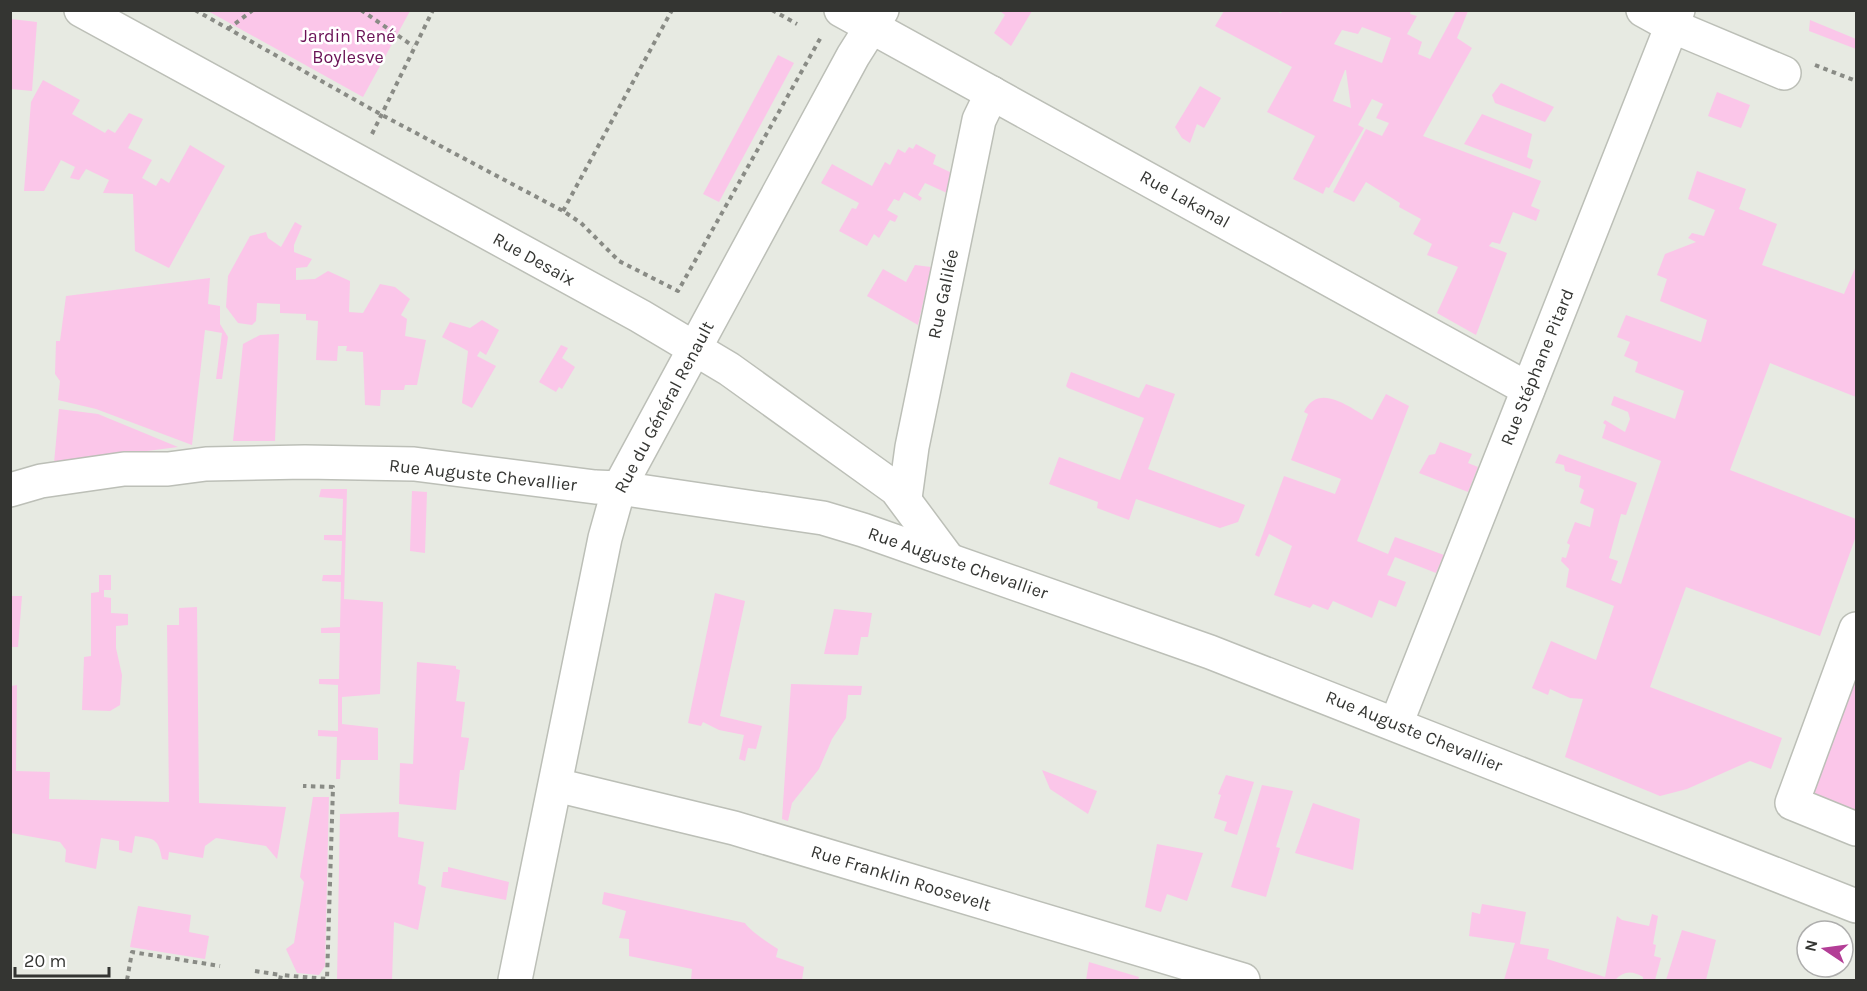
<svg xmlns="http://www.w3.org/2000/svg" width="1867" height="991" viewBox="0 0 1867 991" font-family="Karla,sans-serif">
<rect width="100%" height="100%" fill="#e7eae2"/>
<g fill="#fbc6e9" fill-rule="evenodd">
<path d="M 1273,10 L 1281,13 L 1283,10 L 1411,11 L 1410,14 L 1417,16 L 1407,34 L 1422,42 L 1418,54 L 1430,59 L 1456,11 L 1468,11 L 1457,38 L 1472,48 L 1423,136 L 1541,181 L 1531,206 L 1540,210 L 1536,221 L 1513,212 L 1500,244 L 1492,242 L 1489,246 L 1507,253 L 1476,335 L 1437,313 L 1458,267 L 1427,255 L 1432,244 L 1413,234 L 1421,219 L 1399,207 L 1400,203 L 1366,182 L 1354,202 L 1333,192 L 1366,129 L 1382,136 L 1389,123 L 1376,118 L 1383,104 L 1372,99 L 1358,125 L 1364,128 L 1329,188 L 1326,187 L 1323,194 L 1293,179 L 1315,136 L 1267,112 L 1292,67 L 1215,26 L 1224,11 ZM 1362,27 L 1391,38 L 1382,63 L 1334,44 L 1342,30 L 1358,34 ZM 1345,70 L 1346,70 L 1351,108 L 1333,101 Z"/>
<path d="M 208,11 L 410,11 L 363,97 Z"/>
<path d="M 1000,11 L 1032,11 L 1011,46 L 994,33 L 1005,15 Z"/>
<path d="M 11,19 L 37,22 L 32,91 L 11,89 Z"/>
<path d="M 1810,20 L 1856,39 L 1856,49 L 1809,31 Z"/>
<path d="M 778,55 L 794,63 L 719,202 L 703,194 Z"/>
<path d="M 43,80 L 80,100 L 72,114 L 105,133 L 108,129 L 115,133 L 129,113 L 143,119 L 128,148 L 152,160 L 142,178 L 156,186 L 161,178 L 169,183 L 190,145 L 225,166 L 169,268 L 135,251 L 133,194 L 103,193 L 109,180 L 86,169 L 79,180 L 70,178 L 75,167 L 61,160 L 44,191 L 24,191 L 31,102 Z"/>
<path d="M 1501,83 L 1554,107 L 1545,122 L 1495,103 L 1492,95 Z"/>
<path d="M 1200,86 L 1221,98 L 1204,128 L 1197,124 L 1190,143 L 1182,138 L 1175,127 Z"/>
<path d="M 1717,92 L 1750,105 L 1741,128 L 1708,116 Z"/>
<path d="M 1482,114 L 1532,134 L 1527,157 L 1533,160 L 1530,169 L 1464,144 Z"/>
<path d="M 916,144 L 936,155 L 933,164 L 952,173 L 947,193 L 925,183 L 918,195 L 922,198 L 920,201 L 904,192 L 899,201 L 894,199 L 887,210 L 898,216 L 895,222 L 890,220 L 879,238 L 874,234 L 867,246 L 839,231 L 852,208 L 856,209 L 859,203 L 821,183 L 832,164 L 872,186 L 885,162 L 890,165 L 898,149 L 905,153 L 909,147 L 913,149 Z"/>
<path d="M 1697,171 L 1746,189 L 1739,209 L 1777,224 L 1762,265 L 1844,294 L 1856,266 L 1856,397 L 1770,363 L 1730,470 L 1856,519 L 1856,536 L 1820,636 L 1686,587 L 1650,687 L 1782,738 L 1771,769 L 1750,761 L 1687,789 L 1660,796 L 1565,757 L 1583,699 L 1570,698 L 1550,689 L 1548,695 L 1532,688 L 1551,641 L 1596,660 L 1614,606 L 1566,587 L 1569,569 L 1561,561 L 1562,557 L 1566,558 L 1570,545 L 1567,543 L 1575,522 L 1590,527 L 1594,509 L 1580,503 L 1584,490 L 1579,487 L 1581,476 L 1565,471 L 1564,465 L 1555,463 L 1559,454 L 1637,483 L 1626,515 L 1621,514 L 1609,558 L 1618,561 L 1611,580 L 1621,584 L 1661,461 L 1602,438 L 1606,425 L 1603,423 L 1605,420 L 1625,432 L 1630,419 L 1628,412 L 1611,405 L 1614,396 L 1675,419 L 1684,391 L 1635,372 L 1638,362 L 1624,356 L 1630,342 L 1617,337 L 1626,315 L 1701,342 L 1707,320 L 1660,301 L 1667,279 L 1657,275 L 1665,254 L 1696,242 L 1688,238 L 1692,233 L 1704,236 L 1715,210 L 1688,199 Z"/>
<path d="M 295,222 L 302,226 L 294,245 L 294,252 L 312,259 L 307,267 L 296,268 L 296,280 L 315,279 L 328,271 L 350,281 L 349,312 L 363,313 L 380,284 L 395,287 L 410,299 L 401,315 L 407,319 L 405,336 L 426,340 L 417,385 L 405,385 L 404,390 L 381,390 L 380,406 L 365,405 L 363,352 L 346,351 L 347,346 L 338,346 L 337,361 L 316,360 L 318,321 L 306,320 L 306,314 L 280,313 L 280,304 L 257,303 L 256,321 L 252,325 L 238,323 L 226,307 L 228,276 L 250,236 L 266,232 L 268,238 L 281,247 Z"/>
<path d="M 915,265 L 931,267 L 918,325 L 867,296 L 883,269 L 906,282 Z"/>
<path d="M 210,278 L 208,304 L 220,306 L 220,324 L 228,337 L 222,379 L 216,379 L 222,333 L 205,330 L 192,445 L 96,409 L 58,400 L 60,381 L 55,374 L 56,341 L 60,341 L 66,296 Z"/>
<path d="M 482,320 L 499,330 L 486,355 L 480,351 L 477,356 L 496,366 L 472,408 L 462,403 L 468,351 L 442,337 L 450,322 L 470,328 Z"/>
<path d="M 279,334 L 275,441 L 233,441 L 243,344 L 260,335 Z"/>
<path d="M 561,345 L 568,348 L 562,358 L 575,367 L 562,389 L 559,387 L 556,392 L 539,382 Z"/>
<path d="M 1071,372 L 1139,398 L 1146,384 L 1175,394 L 1148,469 L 1245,505 L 1238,522 L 1220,528 L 1136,499 L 1129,520 L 1097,508 L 1098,502 L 1049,484 L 1059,457 L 1120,480 L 1144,418 L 1068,388 L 1066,386 Z"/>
<path d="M 1386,394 L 1409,406 L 1357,541 L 1388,554 L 1395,537 L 1444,555 L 1436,573 L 1395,557 L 1387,575 L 1406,582 L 1396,607 L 1379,600 L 1372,618 L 1333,601 L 1328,610 L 1313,604 L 1310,608 L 1274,595 L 1292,546 L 1269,534 L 1259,557 L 1255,555 L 1284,476 L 1335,494 L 1341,479 L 1291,460 L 1308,414 L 1304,412 C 1319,381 1351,409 1372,420 Z"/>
<path d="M 59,409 L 98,414 L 178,447 L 54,463 Z"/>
<path d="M 1440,442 L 1472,454 L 1468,463 L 1478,467 L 1468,492 L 1419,473 L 1429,455 L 1435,454 Z"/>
<path d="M 321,489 L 347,489 L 344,599 L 383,602 L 380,694 L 342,697 L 342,724 L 378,728 L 378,760 L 341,760 L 340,779 L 336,779 L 337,737 L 318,736 L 318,730 L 338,731 L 338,685 L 319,684 L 319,679 L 339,679 L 340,633 L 321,633 L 321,628 L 340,627 L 341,582 L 322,581 L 323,575 L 341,575 L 342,541 L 324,540 L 324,535 L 342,535 L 343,499 L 319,497 Z"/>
<path d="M 412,491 L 427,492 L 425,553 L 410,551 Z"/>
<path d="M 99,575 L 111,575 L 111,590 L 104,590 L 104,597 L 111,598 L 111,613 L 128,614 L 128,625 L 116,626 L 116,648 L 122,675 L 120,705 L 110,711 L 82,710 L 84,657 L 91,656 L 91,593 L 99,592 Z"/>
<path d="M 715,593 L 745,601 L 720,716 L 762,726 L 756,749 L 748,748 L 745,761 L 739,759 L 744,735 L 719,730 L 703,722 L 701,726 L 688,723 Z"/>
<path d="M 11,596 L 22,596 L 18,647 L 11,647 Z"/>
<path d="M 197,607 L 199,803 L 286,807 L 277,859 L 266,846 L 216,838 L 205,846 L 203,858 L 169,852 L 168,860 L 162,859 C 158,838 155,839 135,836 L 132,853 L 119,850 L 119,841 L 101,838 L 96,869 L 65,862 L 66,850 L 60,842 L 11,833 L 11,686 L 17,685 L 16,771 L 50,772 L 49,799 L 169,802 L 167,625 L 179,625 L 179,608 Z"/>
<path d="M 834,609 L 872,613 L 868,637 L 861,637 L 858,655 L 824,654 Z"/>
<path d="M 417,662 L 456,666 L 456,669 L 460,670 L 456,701 L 465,702 L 461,737 L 469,738 L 464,770 L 460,770 L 456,810 L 399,804 L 400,763 L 413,764 Z"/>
<path d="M 1856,676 L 1856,816 L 1816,799 L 1814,794 Z"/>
<path d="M 791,684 L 862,686 L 861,695 L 848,695 L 846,718 L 832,739 L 819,769 L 792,803 L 788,821 L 782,819 Z"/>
<path d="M 1042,770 L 1097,791 L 1088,814 L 1050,789 Z"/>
<path d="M 1226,775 L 1254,782 L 1237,835 L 1224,831 L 1227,822 L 1214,818 L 1221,795 L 1218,794 Z"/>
<path d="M 1262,785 L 1293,791 L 1276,847 L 1280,848 L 1266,897 L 1231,887 Z"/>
<path d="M 313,797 L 329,797 L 325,966 L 319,975 L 297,973 L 286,949 L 294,943 L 304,882 L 300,877 Z"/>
<path d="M 1313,803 L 1360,819 L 1353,870 L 1295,853 Z"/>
<path d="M 399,812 L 398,837 L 424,842 L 418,884 L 426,887 L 418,930 L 394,922 L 392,980 L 337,980 L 340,814 Z"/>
<path d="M 1157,844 L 1203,853 L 1187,901 L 1167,894 L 1161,912 L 1145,907 Z"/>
<path d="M 448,867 L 509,882 L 506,900 L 441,887 L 443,872 L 448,872 Z"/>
<path d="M 604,892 L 745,923 C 749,930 770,944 778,949 L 776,957 L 804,967 L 802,980 L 691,980 L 692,969 L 629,956 L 629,939 L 619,938 L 626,911 L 602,904 Z"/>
<path d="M 1482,904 L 1526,912 L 1520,944 L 1549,949 L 1547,959 L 1605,977 L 1617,916 L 1622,920 L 1649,926 L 1652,914 L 1658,916 L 1653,944 L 1656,945 L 1654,956 L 1661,958 L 1655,980 L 1643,980 L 1643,977 C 1632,970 1623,971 1615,980 L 1504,980 L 1515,943 L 1469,936 L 1472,912 L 1480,914 Z"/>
<path d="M 138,906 L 191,915 L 189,932 L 209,936 L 205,959 L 130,947 Z"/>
<path d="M 1682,930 L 1716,940 L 1706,980 L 1666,980 Z"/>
<path d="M 1089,962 L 1139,977 L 1138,980 L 1086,980 Z"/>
</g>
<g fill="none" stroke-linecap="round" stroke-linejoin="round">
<g stroke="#bcbfb7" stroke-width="36">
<g id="minor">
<path d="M 81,10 L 640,316 L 729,369 L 896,489 L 948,559"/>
<path d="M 841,10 L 1528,389"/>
<path d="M 1643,10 L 1672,26 L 1784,73"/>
<path d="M 10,490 L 41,481 L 124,469 L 168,469 L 206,464 L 305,462 L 414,464 L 595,487 L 619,488 L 823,518 L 863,530 L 1210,652 L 1856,906"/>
<path d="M 905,498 L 912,447 L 979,120 L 992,93"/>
<path d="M 1856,629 L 1792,803 L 1856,829"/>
<path d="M 1396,724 L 1678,10"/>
<path d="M 556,785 L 734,828 L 1243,980"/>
<path d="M 515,980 L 605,538 L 619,488 L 853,56 L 882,10"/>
</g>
</g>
<g stroke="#898b85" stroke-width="4" stroke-dasharray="4.5 4.5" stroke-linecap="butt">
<path d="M 195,10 L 382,115 L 563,211 L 581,223 L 619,261 L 678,291 L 821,37"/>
<path d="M 361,10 L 413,46"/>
<path d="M 772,10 L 797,24"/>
<path d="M 228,29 L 253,10"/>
<path d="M 1815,65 L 1856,81"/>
<path d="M 372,134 L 433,10"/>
<path d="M 563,211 L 672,10"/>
<path d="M 255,971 L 281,975"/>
<path d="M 127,980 L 132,952 L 220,966"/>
<path d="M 280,980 L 281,975 L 327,979 L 333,787 L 303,786"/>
</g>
<use href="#minor" stroke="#fff" stroke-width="33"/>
</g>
<g text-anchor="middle" stroke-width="5" stroke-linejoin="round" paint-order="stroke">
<g font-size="18" fill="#6a1256" stroke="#fff">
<text x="348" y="42">Jardin René<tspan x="348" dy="21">Boylesve</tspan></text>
</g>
<g font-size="18" fill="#343532" stroke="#fff">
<text transform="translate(1185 199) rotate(29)" y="6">Rue Lakanal</text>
<text transform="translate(534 259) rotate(29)" y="6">Rue Desaix</text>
<text transform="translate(943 294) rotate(-78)" y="6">Rue Galilée</text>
<text transform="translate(1537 367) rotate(-68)" y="6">Rue Stéphane Pitard</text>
<text transform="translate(664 407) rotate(-62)" y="6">Rue du Général Renault</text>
<text transform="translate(483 475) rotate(6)" y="6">Rue Auguste Chevallier</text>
<text transform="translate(958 563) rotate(19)" y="6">Rue Auguste Chevallier</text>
<text transform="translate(1414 731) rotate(22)" y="6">Rue Auguste Chevallier</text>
<text transform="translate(901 878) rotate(17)" y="6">Rue Franklin Roosevelt</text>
</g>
</g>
<rect width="1867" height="991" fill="none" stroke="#343532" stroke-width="24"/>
<g transform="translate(1825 949) rotate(283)"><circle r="28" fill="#ffffff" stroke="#aeaead" stroke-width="1.5"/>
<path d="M0-4.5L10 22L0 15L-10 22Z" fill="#b33e96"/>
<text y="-9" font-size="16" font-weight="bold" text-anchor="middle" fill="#343532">N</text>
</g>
<path d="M15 967v9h94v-9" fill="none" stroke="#343532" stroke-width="3"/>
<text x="24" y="967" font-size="18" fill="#343532" stroke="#ffffff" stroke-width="4.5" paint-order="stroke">20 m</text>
</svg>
